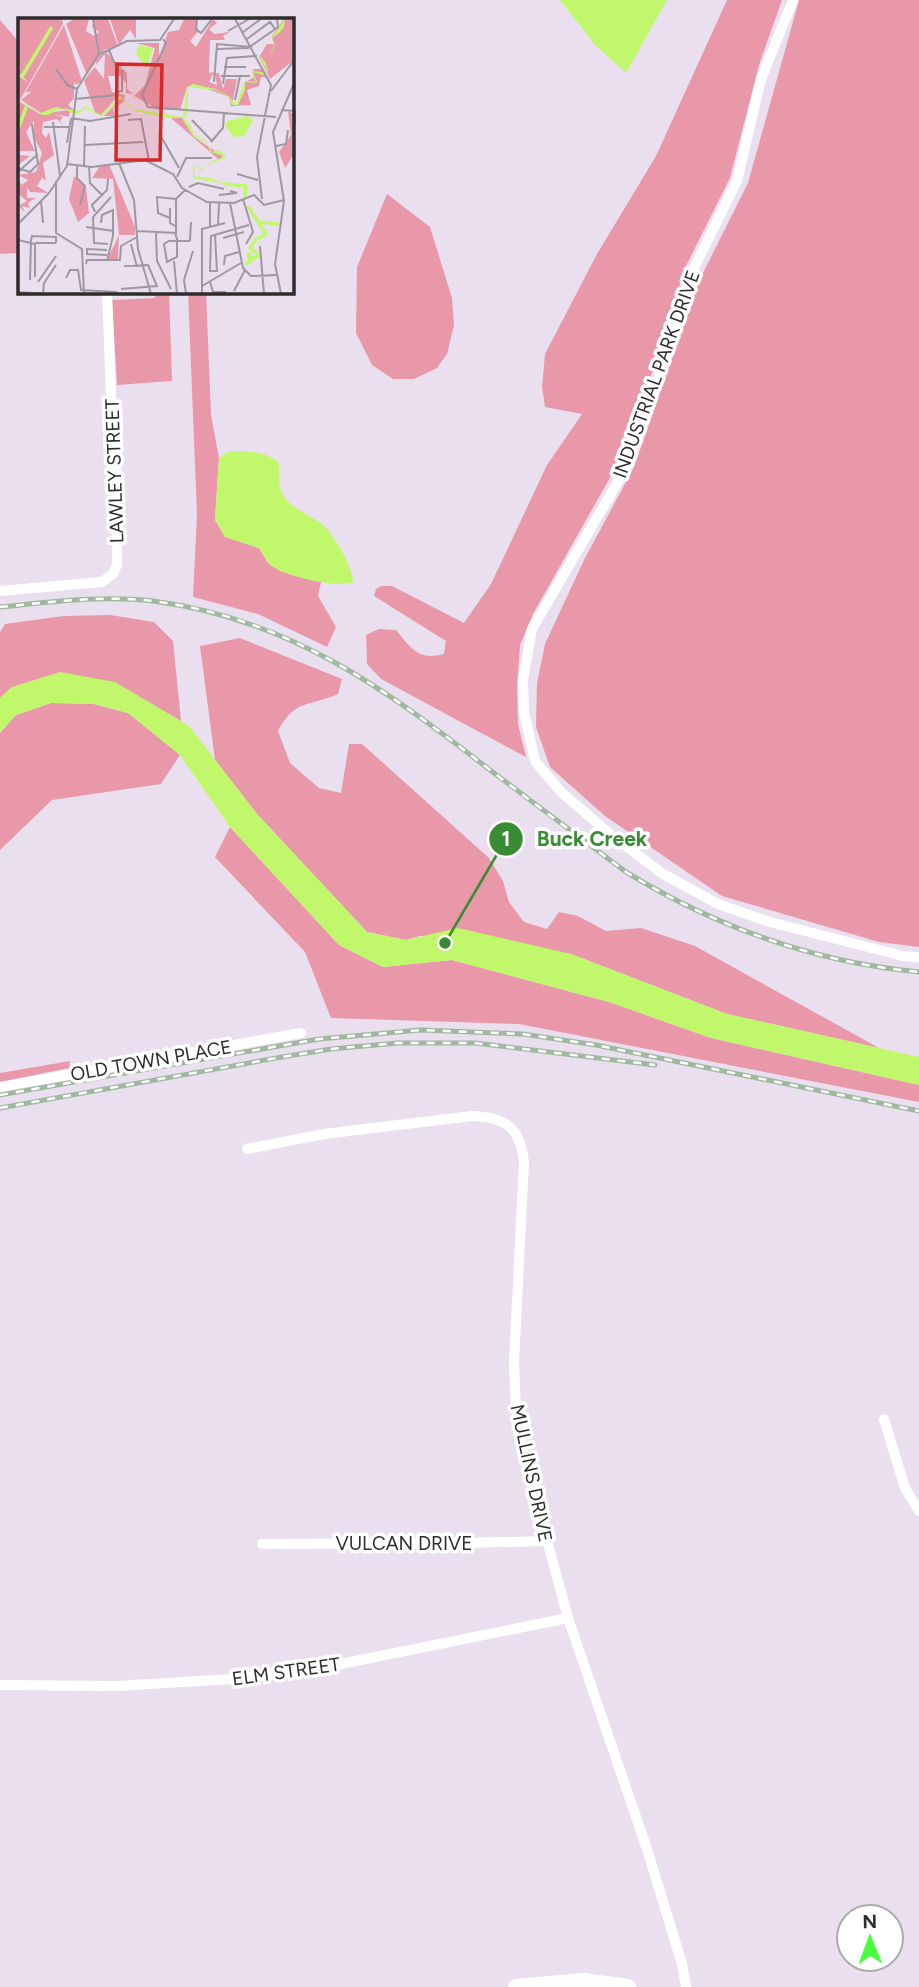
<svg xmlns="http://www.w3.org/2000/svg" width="919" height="1987" viewBox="0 0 919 1987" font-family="Figtree,sans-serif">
<rect width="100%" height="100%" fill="#eadfef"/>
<g fill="#e998aa">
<path d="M 727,0 L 782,0 L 759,65 L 730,178 L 685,268 L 663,343 L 620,460 L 533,614 L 520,645 L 517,688 L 518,724 L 526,757 L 381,679 L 367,664 L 366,635 L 379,629 L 396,630 C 411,648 418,661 444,654 L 446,641 L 374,596 L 376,589 L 381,586 L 392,586 L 464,623 L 491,584 L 547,465 L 582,414 L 545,407 L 542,387 L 545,354 L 597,254 L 656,156 Z"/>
<path d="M 799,0 L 919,0 L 919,947 L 879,942 L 722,896 L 605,816 L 550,767 L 536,727 L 537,683 L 545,644 L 584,560 L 634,467 L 701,277 L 748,183 Z"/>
<path d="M 0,20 L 19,42 L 19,253 L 0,254 Z"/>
<path d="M 387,194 L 430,227 L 452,298 L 454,325 L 447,354 L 437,368 L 414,379 L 393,379 L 372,365 L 356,333 L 357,267 Z"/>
<path d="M 156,292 L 169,292 L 172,381 L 117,385 L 112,300 L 155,298 Z"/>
<path d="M 188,292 L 206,292 L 211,415 L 219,458 L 215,520 L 225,537 L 259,548 L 268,563 L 280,571 L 321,582 L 318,596 L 336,627 L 327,647 L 258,614 L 193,597 L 197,514 Z"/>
<path d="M 110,615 L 154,622 L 173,641 L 181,721 L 115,683 L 12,687 L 0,698 L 0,632 L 5,624 L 64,616 Z"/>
<path d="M 240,638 L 342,679 L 338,694 C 308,707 295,699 278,731 L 290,763 L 319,788 L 341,793 L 349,744 L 362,744 L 489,858 L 503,881 L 509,902 L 524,922 L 547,929 L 559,912 L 578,916 L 606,931 L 641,928 L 695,946 L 879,1048 L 727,1014 L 571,954 L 420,936 L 406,940 L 367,932 L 257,814 L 215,760 L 200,646 Z"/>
<path d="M 51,703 L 94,704 L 128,713 L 180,755 L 161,784 L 52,800 L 0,850 L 0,733 L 16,715 Z"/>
<path d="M 230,827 L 339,945 L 383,967 L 452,960 L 609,1002 L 711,1038 L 919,1085 L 919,1102 L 519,1024 L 331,1018 L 305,952 L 215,857 Z"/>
<path d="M 70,1061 L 69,1068 L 0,1082 L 0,1073 Z"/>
</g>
<g fill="#c1f86b">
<path d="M 560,0 L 667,0 L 626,73 L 595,45 Z"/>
<path d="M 239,451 C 254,452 267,452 279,463 C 279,474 278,485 283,495 C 291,509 311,515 323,525 C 333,533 354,569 353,582 C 337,589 286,576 272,566 C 266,562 264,554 259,548 L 225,537 L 215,520 L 219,458 L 228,452 Z"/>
<path d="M 60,672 L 115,682 L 189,726 L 257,814 L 367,932 L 406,940 L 458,928 L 571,954 L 727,1014 L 919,1057 L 919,1085 L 711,1038 L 609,1002 L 452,960 L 383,967 L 339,945 L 230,827 L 180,755 L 128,713 L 94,704 L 51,703 L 16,715 L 0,732 L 0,698 L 12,687 Z"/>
</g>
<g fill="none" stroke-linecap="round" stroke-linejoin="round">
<g stroke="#fff" stroke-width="10">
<path d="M 793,0 L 761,79 L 737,181 L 692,272 L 674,336 L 626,468 L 532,629 L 523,680 L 524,711 L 535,761 L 561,792 L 610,834 L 663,874 L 718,904 L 770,922 L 903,956 L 919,957"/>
<path d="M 0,591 L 102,582 L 113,574 L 117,565 L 116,448 L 111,396 L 107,292"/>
<path d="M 0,1087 L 301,1033"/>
<path d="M 247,1149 L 324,1134 L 472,1116 C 507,1117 521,1129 524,1163 L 514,1362 L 516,1409 L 523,1451 L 568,1618 L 647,1849 L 682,1964 L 686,1987"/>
<path d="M 884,1419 L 905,1488 L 919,1511"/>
<path d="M 262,1544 L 461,1543 L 546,1541"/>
<path d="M 0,1685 L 117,1686 L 233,1679 L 316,1669 L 568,1618"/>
</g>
<path stroke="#fff" stroke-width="16" d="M 516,1987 L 583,1981 L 628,1987"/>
<g stroke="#a1b8a0" stroke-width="5">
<g id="rail">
<path d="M 0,607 C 51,602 102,595 153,601 C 290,619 384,688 490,770 C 535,804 580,838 626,872 C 716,927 813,962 919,972"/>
<path d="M 0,1095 L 319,1039 L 421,1030 L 523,1034 L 596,1045 L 919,1111"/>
<path d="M 0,1108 L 282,1057 L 331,1049 L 398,1043 L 475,1043 L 655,1065"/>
</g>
</g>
<use href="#rail" stroke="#fff" stroke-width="2.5" stroke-dasharray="8" stroke-linecap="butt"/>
</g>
<g text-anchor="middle" stroke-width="7" stroke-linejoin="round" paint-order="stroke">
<g font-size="19" fill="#2d2d2d" stroke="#fff">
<text transform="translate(656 374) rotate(-70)" y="7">INDUSTRIAL PARK DRIVE</text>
<text transform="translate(114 471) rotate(-92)" y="7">LAWLEY STREET</text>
<text transform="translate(151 1060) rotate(-10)" y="7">OLD TOWN PLACE</text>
<text transform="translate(532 1473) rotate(78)" y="7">MULLINS DRIVE</text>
<text x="404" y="1550">VULCAN DRIVE</text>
<text transform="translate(286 1671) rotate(-8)" y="7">ELM STREET</text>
</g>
</g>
<g transform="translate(18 18)">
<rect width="276" height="276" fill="#eadfef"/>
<path d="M 0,1 L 44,1 L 45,6 L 2,82 L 0,58 L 10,64 L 0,54 ZM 56,1 L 71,1 L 68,13 L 76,18 L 81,14 L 74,9 L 76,1 L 90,1 L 100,28 L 86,32 L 69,57 L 48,6 ZM 92,1 L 118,1 L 118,21 L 112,12 L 101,27 ZM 166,1 L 178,1 L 180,14 L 172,23 L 178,29 L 195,1 L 199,5 L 191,11 L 196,16 L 212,14 L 205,18 L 207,22 L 192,22 L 191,55 L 196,54 L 191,64 L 199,67 L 197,55 L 201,55 L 205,71 L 208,61 L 219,61 L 214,87 L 220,87 L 227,64 L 235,60 L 235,51 L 245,51 L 250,60 L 243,59 L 241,68 L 229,72 L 233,87 L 213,88 L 211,79 L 176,66 L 169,69 L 162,92 L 141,92 L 116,78 L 127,67 L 137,30 L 118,25 L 141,25 L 141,40 L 150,14 L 161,12 ZM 266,1 L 276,1 L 276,42 L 252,61 L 241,39 L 249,26 L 256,26 L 254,18 ZM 46,7 L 64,63 L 58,67 L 56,64 L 56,80 L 50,87 L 57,93 L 51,95 L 52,99 L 35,96 L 45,99 L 42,103 L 45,107 L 39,101 L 25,104 L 24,115 L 28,120 L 31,114 L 36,137 L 25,145 L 28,163 L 24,160 L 19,168 L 30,175 L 12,174 L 9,169 L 9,180 L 18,180 L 10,185 L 12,190 L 4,188 L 7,194 L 0,188 L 9,183 L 0,176 L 0,162 L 4,167 L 10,162 L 0,157 L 18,154 L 24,135 L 16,119 L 16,103 L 8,114 L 17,133 L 2,133 L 2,137 L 12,138 L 0,147 L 0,87 L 2,84 L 22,96 L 50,92 L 36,90 L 23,95 L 3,82 L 14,73 L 7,75 ZM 88,34 L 109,55 L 109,71 L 115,76 L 108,75 L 108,65 L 102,58 L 90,58 L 94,74 L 107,77 L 106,84 L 95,90 L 97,98 L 86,98 L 97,87 L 99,80 L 105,80 L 99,79 L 83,97 L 77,95 L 66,62 L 77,49 L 86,61 L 87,36 L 78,47 L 79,40 ZM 270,93 L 275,96 L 276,136 L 267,150 L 261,134 L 273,117 ZM 153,100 L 164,100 L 176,119 L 206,139 L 200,141 ZM 91,146 L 117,209 L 117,217 L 101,217 L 100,242 L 89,242 L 101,217 L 95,161 L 74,160 L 82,148 ZM 56,158 L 68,170 L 71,195 L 60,204 L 51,181 Z" fill="#e998aa"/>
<path d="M 267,1 L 266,9 L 261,15 L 254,20 L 257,27 L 250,39 L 242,38 L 247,44 L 250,52 L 250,55 L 245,57 L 235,54 L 239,64 L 236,65 L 227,64 L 227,72 L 220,87 L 214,87 L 213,84 L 212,80 L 197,72 L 170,69 L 170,90 L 169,95 L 166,100 L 174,110 L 176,117 L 188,123 L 194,134 L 201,132 L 208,138 L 207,140 L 192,146 L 184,153 L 177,147 L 176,158 L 192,160 L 208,166 L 175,160 L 175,147 L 178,147 L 185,152 L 193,144 L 207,138 L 192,134 L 189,125 L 176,119 L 164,100 L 149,100 L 117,93 L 103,80 L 84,99 L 67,90 L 59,97 L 43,90 L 30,97 L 24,97 L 0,83 L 23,95 L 38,89 L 61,93 L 67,88 L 83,97 L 102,78 L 116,91 L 165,99 L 169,69 L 176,66 L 197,71 L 212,79 L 218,87 L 227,63 L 238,64 L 234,56 L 235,53 L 250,55 L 241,38 L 250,39 L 256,27 L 254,19 ZM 121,27 L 135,30 L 129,50 L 118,36 ZM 230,98 L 235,102 L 226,118 L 216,119 L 207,108 L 209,103 Z" fill="#c1f86b"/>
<path fill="none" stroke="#c1f86b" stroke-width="3.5" d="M 3,60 L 34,9M 0,111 L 9,87M 206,166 L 228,168 L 227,179M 240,204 L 261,206M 227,246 L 232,244 L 230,235 L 235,241 L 241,237 L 232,230 L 237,222 L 248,216 L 230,188"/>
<path fill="none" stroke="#9e98a1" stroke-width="2" d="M 75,1 L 81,36M 179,1 L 178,11 L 183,15 L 194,1M 217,1 L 253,67 L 239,139 L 244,181M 210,13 L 231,1M 225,14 L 243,1M 145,21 L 148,25 L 124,77 L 130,89 L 258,99M 229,21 L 252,4 L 257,11M 233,28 L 260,9 L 259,1M 198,31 L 231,30M 206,49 L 228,49M 38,51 L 50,67 L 59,71 L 50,68 ZM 203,58 L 232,58M 196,64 L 199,26 L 234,29M 205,66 L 209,40 L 239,38M 253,73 L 277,41M 99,74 L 104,73 L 104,52M 57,81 L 98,77 L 98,49 L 91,32M 217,82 L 222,58M 263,92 L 277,93 L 277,105M 53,100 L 72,103 L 113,96M 110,102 L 123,101 L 131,143M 174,102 L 194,123M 35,104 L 42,158M 26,109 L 52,109M 141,115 L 161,150M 193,124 L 205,110 L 206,95M 49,125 L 53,101M 67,127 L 125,124M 258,128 L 268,126 L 270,112M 101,145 L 116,182 L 120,231 L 133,276M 49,146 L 74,149 L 127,142 L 155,156 L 164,170 L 189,184 L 216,185 L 236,177 L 246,187 L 266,182M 59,148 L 59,160 L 67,168 L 62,187M 66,149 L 67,108M 71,149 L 72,165 L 84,177M 0,150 L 12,154 L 20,146 L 14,106M 0,154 L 20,136M 219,156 L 240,162M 159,159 L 168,140 L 194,140M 38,163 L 38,215 L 64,231 L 66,276M 171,169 L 180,165 L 206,171M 201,177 L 219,175 L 212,173M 225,181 L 235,214 L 228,226M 23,183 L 25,205M 212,185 L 225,250 L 233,258 L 258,257M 152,190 L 152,205 L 159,209M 77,194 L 74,187 L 89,172 L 90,161M 152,200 L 140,195 L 139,179 L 158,181M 83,205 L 84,197 L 95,192 L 95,218 L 89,243M 0,206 L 31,175 L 49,148 L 59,71 L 80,37 L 109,23 L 142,22 L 156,1M 200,207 L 201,185M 68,209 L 96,213M 192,209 L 192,185M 119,213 L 158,215 L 158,181 L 167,172M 138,215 L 139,243 L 153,271M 157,215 L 159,221 L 159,239 L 149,244 L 146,226 L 151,223 L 171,223 L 172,222 L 173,204M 197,216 L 199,254M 205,220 L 226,214M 0,222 L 17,226 L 17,259M 13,222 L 14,218 L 38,219 L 38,225M 17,225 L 38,225M 90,226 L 76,225 L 75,199 L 93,179M 113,226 L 119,249M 242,228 L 246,276M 89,237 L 69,236 L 69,231 L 89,232M 156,243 L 159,276M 68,246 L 69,242 L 102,242 L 103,228 L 119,219M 206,247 L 207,238 L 221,234M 199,253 L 192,253 L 193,218 L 231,207M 48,260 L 52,252 L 60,252 L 63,272 L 99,274M 12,262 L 13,222M 20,264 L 38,238M 192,264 L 195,274 L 208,274M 184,268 L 223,245M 103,271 L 139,268 L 130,247 L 106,248M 216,273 L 227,252M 0,274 L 28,276M 168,275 L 166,262 L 175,233M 25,276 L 26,265 L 38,247M 184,276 L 184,211 L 207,205M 263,276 L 257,246 L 266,183 L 255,114 L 277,63"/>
<path fill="#d62828" fill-opacity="0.15" stroke="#d62828" stroke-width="3.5" d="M 99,46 L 144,47 L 142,142 L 98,142 Z"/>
<rect width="276" height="276" fill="none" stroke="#2d2d2d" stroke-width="3.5"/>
</g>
<path fill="none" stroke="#3a8c34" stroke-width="2.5" d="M445 943L506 839"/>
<g fill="#3a8c34" stroke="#fff" stroke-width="2.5">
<circle cx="445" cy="943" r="7"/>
<circle cx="506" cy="839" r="18"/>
</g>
<g font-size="21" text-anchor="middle" font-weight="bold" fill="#fff">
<text x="506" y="846">1</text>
</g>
<g font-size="21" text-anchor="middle" font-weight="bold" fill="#3a8c34" stroke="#fff" stroke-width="7" stroke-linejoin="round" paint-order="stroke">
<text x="592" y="846">Buck Creek</text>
</g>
<g transform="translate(870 1938) rotate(359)"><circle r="33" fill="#ffffff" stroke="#ababab" stroke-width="2"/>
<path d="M0-5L12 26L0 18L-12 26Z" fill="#49ff3c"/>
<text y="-10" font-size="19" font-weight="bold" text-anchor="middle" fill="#2d2d2d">N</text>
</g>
</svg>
